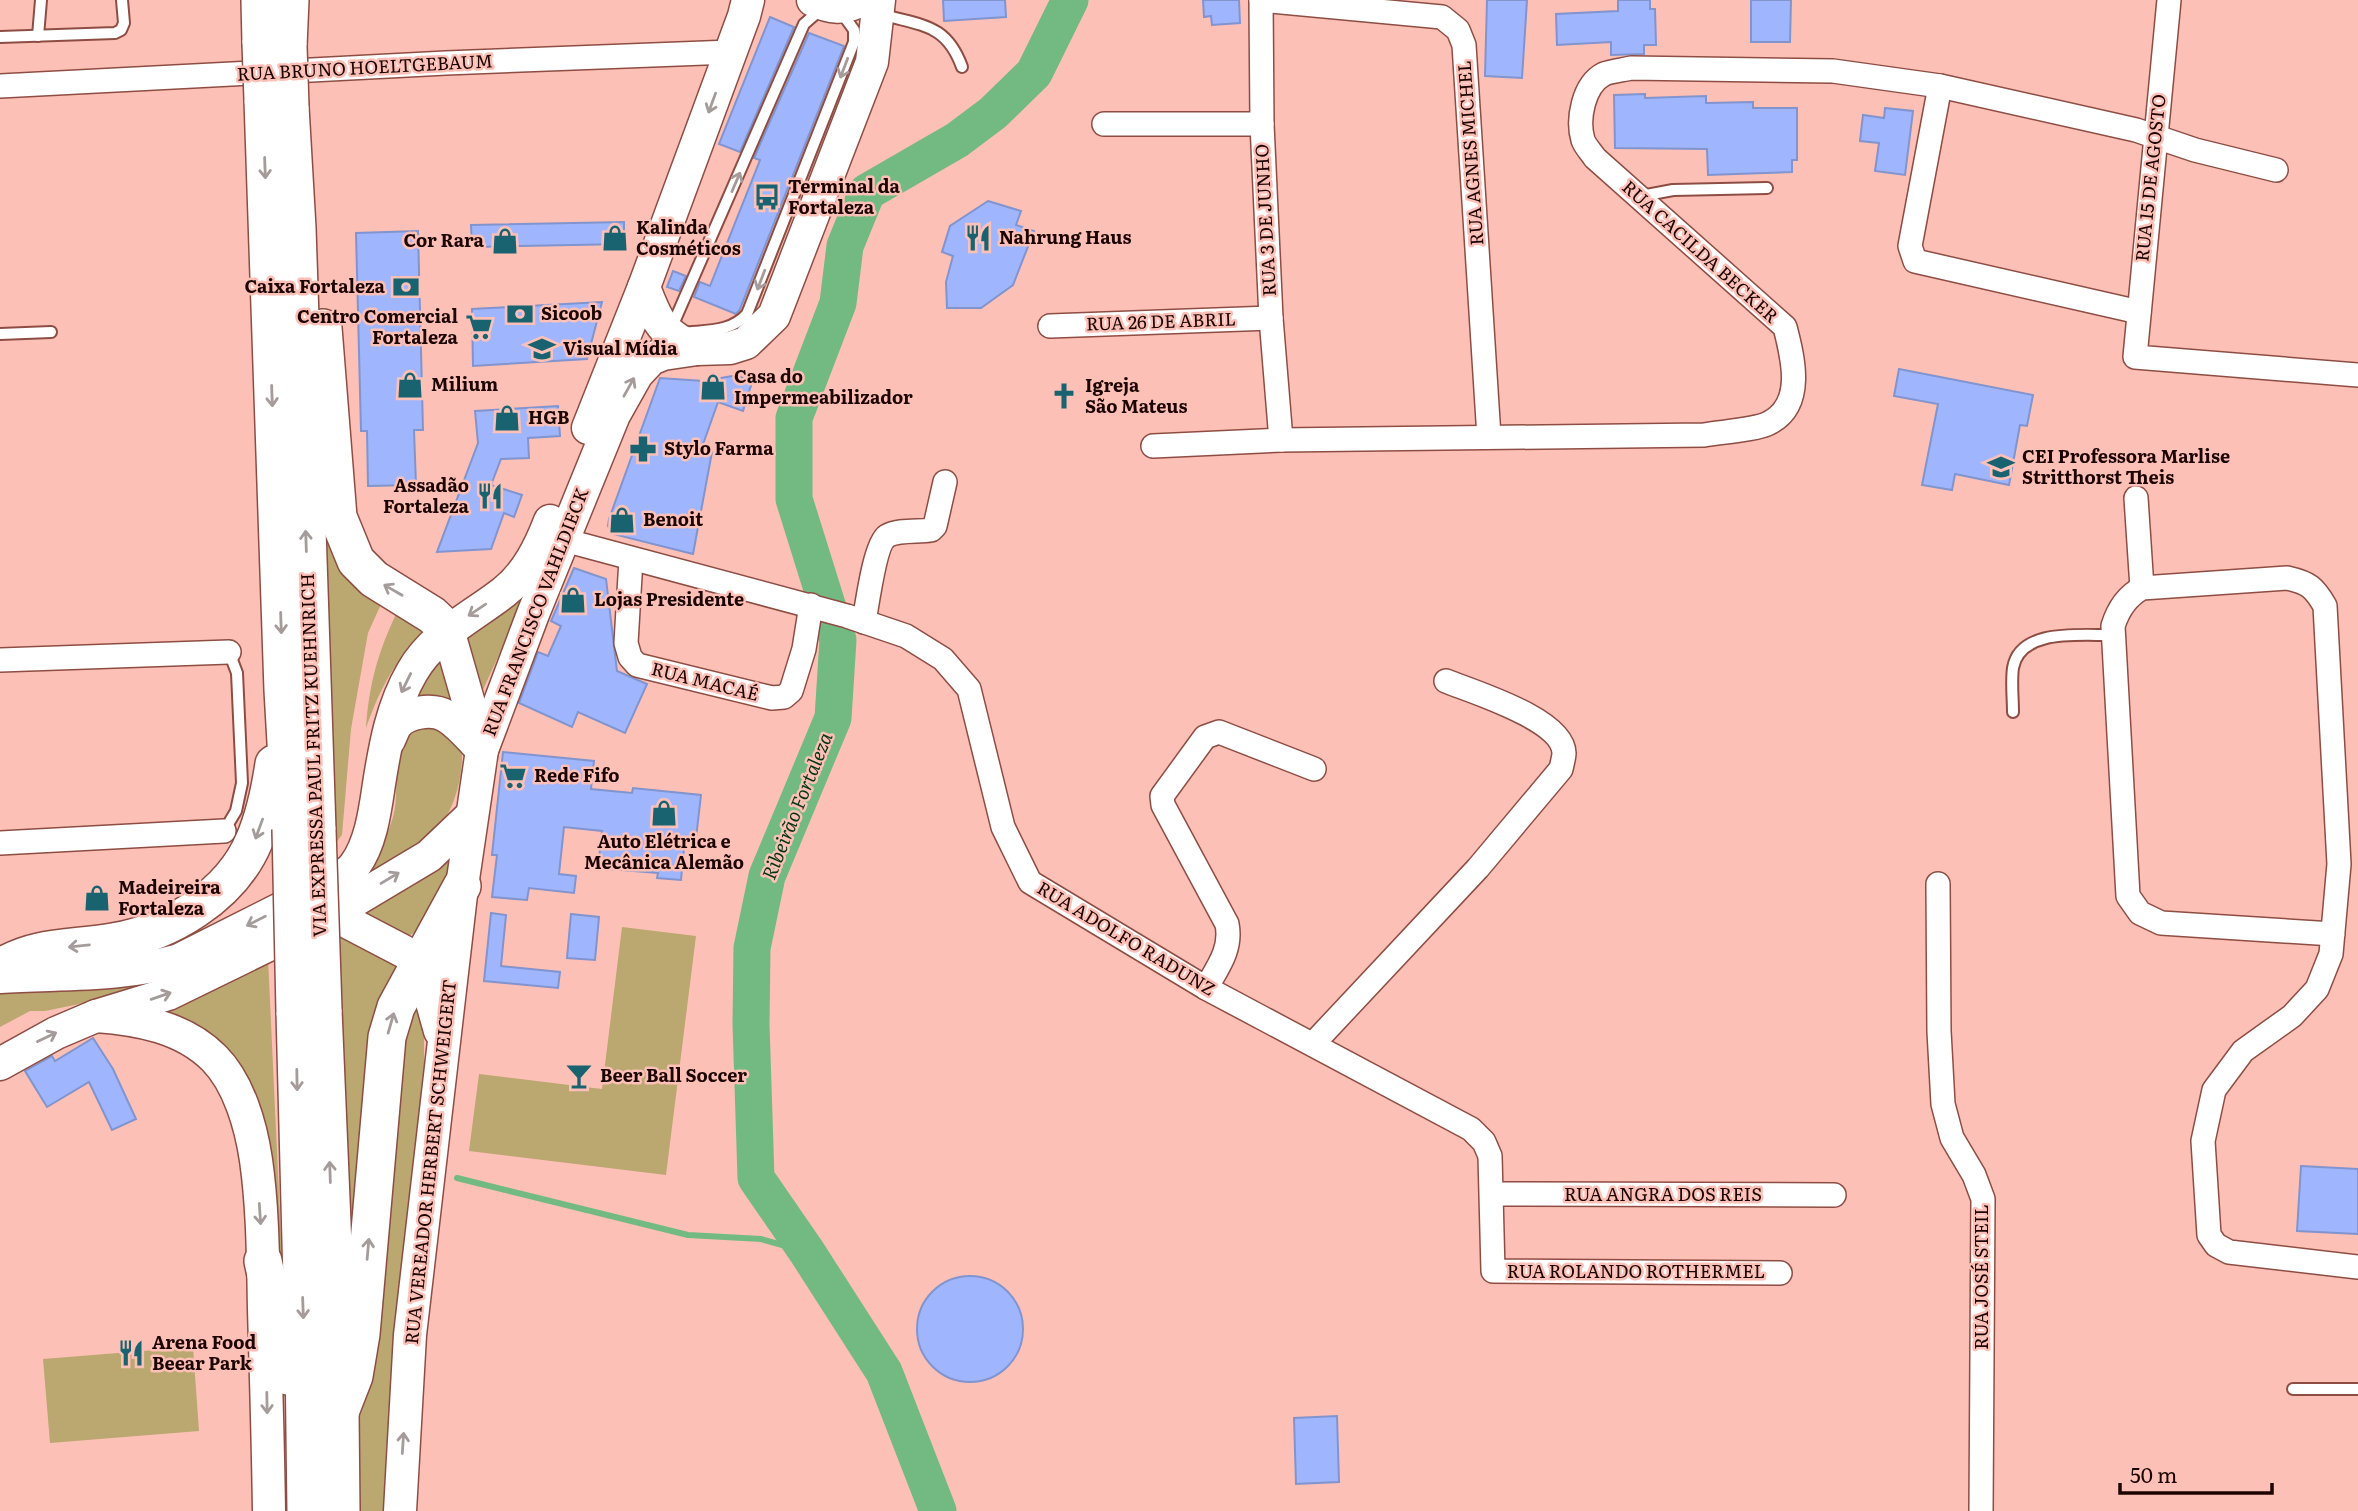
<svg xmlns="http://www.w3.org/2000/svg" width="2358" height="1511" viewBox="0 0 2358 1511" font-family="Literata,serif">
<rect width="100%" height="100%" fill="#fdc0b6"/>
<g fill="#bba770">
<path d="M 325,489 L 382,602 L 368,633 L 351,729 L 342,835 L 326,855 Z"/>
<path d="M 531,585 L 476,705 L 456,643 Z"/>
<path d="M 397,612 L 419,622 L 423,631 C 392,667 382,684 366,728 C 369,684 378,652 397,612 Z"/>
<path d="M 442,657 L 461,715 L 410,702 Z"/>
<path d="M 434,725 L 462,749 C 463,780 454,811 434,835 C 425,846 375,871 360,880 C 374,861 386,841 393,817 C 403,783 381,728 434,725 Z"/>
<path d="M 449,853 C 448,884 440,923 408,936 L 353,910 Z"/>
<path d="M 622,927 L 696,936 L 666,1175 L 469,1151 L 479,1074 L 602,1089 Z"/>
<path d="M 337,933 L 397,966 L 398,978 C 374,1003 373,1015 367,1049 L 345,1296 Z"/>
<path d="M 268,958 L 283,1281 L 215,1042 L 196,1025 L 157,1011 Z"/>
<path d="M 193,966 L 138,992 L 45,1011 L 30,1011 L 0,1027 L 0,988 Z"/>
<path d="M 413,987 L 424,1034 L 424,1069 L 386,1511 L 359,1511 L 360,1397 L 394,1048 Z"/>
<path d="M 193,1347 L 199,1431 L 50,1443 L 43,1359 Z"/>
</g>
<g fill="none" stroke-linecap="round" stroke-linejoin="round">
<path stroke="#73b982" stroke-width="6" d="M 457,1178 L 688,1235 L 761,1239 L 807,1252"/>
<path stroke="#73b982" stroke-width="37" d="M 938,1511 L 884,1372 L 807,1252 L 756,1178 L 751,1024 L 752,948 L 767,876 L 833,718 L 838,640 L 794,499 L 794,418 L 838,303 L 845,246 L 867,192 L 957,140 L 993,113 L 1034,73 L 1070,0"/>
</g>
<g fill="#9fb6fe" stroke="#8194ce" stroke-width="2">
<path d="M 943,0 L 1005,0 L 1006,17 L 944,21 Z"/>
<path d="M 1203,0 L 1239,0 L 1240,23 L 1212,25 L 1211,16 L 1204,17 Z"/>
<path d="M 1487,0 L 1527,0 L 1522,78 L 1485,76 Z"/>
<path d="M 1618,0 L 1650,0 L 1650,9 L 1655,9 L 1656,45 L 1644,45 L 1644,54 L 1611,55 L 1611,42 L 1557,45 L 1556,14 L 1618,11 Z"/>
<path d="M 1751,0 L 1791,0 L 1790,42 L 1751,42 Z"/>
<path d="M 770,17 L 794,27 L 740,152 L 719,144 Z"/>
<path d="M 809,33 L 844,46 L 740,309 L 736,314 L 694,297 L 700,282 L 710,286 L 760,160 L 754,158 Z"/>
<path d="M 1645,94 L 1645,98 L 1706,96 L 1706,103 L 1753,102 L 1753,108 L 1797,108 L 1797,160 L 1792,160 L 1792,172 L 1708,175 L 1707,149 L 1615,148 L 1614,95 Z"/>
<path d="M 1885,108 L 1913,111 L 1905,175 L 1875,171 L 1879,143 L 1860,141 L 1863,115 L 1884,118 Z"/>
<path d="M 988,201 L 1021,211 L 1016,225 L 1034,231 L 1013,285 L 981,308 L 947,308 L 946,282 L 953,256 L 942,252 L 950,226 Z"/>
<path d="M 624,222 L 624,244 L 472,247 L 471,225 Z"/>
<path d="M 418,231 L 423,430 L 414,430 L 416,485 L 368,486 L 367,431 L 361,431 L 356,233 Z"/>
<path d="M 673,271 L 686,276 L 679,291 L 667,287 Z"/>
<path d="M 602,302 L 587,359 L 473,366 L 472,309 Z"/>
<path d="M 1899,369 L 2033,395 L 2027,426 L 2020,425 L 2009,485 L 1955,474 L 1952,490 L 1922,485 L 1938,404 L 1894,396 Z"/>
<path d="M 732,376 L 753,379 L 743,411 L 718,402 L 701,450 L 712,452 L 693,554 L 613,534 L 608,526 L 609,519 L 660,378 L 704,381 Z"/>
<path d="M 558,406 L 560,436 L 528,438 L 529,458 L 501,459 L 491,485 L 522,495 L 514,517 L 504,513 L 491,549 L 437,552 L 478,443 L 475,411 Z"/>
<path d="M 574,568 L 606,579 L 617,671 L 647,684 L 625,733 L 578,712 L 572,727 L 519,703 L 538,652 L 548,656 L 561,626 L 551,621 Z"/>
<path d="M 503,752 L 594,761 L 591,789 L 632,793 L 633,788 L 701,795 L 696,838 L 685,837 L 681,880 L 657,878 L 658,873 L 598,868 L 602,831 L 564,827 L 559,874 L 576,876 L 574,893 L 529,888 L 527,900 L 492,897 L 497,855 L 492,855 Z"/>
<path d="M 491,913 L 506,915 L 501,966 L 560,972 L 558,988 L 484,981 Z"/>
<path d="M 571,914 L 599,917 L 595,960 L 567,958 Z"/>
<path d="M 93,1038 L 113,1069 L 136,1119 L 112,1130 L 89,1082 L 47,1107 L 25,1071 L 52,1056 L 55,1061 Z"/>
<path d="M 2301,1166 L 2358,1169 L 2358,1234 L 2297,1231 Z"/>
<circle cx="970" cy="1329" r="53"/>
<path d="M 1337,1416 L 1339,1482 L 1296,1484 L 1294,1418 Z"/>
</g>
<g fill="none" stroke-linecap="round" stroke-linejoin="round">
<g stroke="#8e4d43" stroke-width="14">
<g id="lane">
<path d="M 881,14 C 921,26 946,23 962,67"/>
<path d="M 38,36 L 41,0"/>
<path d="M 0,37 L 115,33 L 121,30 L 124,23 L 122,0"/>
<path d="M 1641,196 L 1673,190 L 1767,188"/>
<path d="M 671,329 L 804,24 L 820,10"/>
<path d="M 682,333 C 706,330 730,333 747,314 L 854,42 L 854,30 L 841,12"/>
<path d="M 0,334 L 51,332"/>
<path d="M 2013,712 C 2013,698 2011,682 2013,668 C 2020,627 2083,636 2114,635"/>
<path d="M 224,831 L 236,811 L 242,783 L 237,673 L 229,652"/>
<path d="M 2293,1389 L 2358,1389"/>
</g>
</g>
<g stroke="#8e4d43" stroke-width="26">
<g id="street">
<path d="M 1261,0 L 1442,17 L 1458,30 L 1464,45 L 1489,437"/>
<path d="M 1261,0 L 1262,124 L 1271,318 L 1281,440"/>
<path d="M 2169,0 L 2135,357 L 2358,375"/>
<path d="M 0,86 L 446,63 L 731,52"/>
<path d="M 1940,86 L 1910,246 L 1915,261 L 2139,312"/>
<path d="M 1104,124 L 1262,124"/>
<path d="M 1050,326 L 1271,318"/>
<path d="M 1153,446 L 1281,440 L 1704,435 C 1720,432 1756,430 1769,423 C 1805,405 1793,358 1785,327 L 1595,158 C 1591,152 1585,146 1583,140 C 1577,120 1583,85 1604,74 C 1611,71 1623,70 1631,68 L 1833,71 L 1940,86 L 2136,130 L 2195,150 L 2276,170"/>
<path d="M 2136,498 L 2142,588"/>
<path d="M 564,540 L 847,616 L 906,636 L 943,659 L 969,689 L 1003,827 L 1030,882 L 1206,988 L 1471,1129 L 1484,1142 L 1490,1156 L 1493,1271 L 1780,1273"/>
<path d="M 631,559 L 626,643 L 630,657 L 637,665 L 772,698 L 784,697 L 791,691 L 804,649 L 811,605"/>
<path d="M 864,622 C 867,605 875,544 887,536 C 898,529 919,532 931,530 L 935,526 L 945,482"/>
<path d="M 0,660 L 229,652"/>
<path d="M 0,843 L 224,831"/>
<path d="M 1938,884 L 1939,1031 L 1943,1104 L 1952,1138 L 1974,1175 L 1983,1199 L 1981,1511"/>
<path d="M 2333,934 L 2161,923 L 2140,913 L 2128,896 L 2113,626 C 2118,610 2127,596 2142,588 L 2287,578 C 2309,583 2314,587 2325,606 L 2339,864 L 2331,954 L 2317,989 L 2292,1016 L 2243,1051 L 2214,1090 L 2203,1141 L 2209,1235 L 2216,1245 L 2229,1252 L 2358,1267"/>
<path d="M 1206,988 C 1218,967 1232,949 1227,924 L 1163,805 L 1162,796 L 1205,737 L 1219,732 L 1314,769"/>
<path d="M 1313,1044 L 1478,868 L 1561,769 C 1562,764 1564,757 1564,753 C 1563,719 1473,692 1446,681"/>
<path d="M 1492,1194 L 1834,1195"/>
</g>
</g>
<g stroke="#8e4d43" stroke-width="35">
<g id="secondary">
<path d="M 813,0 C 830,8 844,10 861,0"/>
<path d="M 644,287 C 656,320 663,336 697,349"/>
<path d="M 588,428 L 644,287 L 744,16 L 748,0"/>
<path d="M 448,630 L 482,749"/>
<path d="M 389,740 C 391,736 393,730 396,725 C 406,712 432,708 446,716 C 460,724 471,739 482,750"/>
<path d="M 332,914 L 420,960 L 440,1031"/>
<path d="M 0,977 C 60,973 120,977 179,960 L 334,882 C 341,877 350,872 355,865 C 371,843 375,811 379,784 C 385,746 392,706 412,672 C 433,635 472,617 504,592 C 527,574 540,547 550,521"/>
<path d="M 96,1016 C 138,1019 183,1027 214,1058 C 239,1083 251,1126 256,1160 C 263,1209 263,1260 264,1309 C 266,1376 268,1444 269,1511"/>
<path d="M 0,1064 L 56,1033 L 96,1016 L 168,994 L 332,914 L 429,856 L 472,815"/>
<path d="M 400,1511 L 410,1335 L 462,886 L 482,750 L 533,614 L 614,415 L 637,374 L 651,359 L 663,354 L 697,349 L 730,348 L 746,343 L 774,316 L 872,62 L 879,0"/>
</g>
</g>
<g stroke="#8e4d43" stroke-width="40">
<g id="primary">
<path d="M 260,0 L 261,43"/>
<path d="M 288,46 L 290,0"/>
<path d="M 263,100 L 283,690 L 291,829"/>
<path d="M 290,107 L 297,228 L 317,830"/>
<path d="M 323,328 L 338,517 L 356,561 L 374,579 L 432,615 L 448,630"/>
<path d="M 0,968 C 35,945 73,949 113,942 C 169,933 231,896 254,841 C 265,816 270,791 274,764"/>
<path d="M 323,1010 L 340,1412 L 341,1511"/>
<path d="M 295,1012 L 304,1356 L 306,1511"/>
<path d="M 263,1261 L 288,1376"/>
<path d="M 340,1412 L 354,1376 L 361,1334 L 387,1037 L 396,1007 L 462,886"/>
</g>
</g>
<use href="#lane" stroke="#fff" stroke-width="10"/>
<use href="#street" stroke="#fff" stroke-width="23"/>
<use href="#secondary" stroke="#fff" stroke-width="32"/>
<use href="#primary" stroke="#fff" stroke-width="37"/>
<g stroke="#8e4d43" stroke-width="40" stroke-linecap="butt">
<g id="primary-bridge">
<path d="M 261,43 L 263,100"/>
<path d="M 288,46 L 290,107"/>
<path d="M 291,829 L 295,1012"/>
<path d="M 317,830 L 323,1010"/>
</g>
</g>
<use href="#primary-bridge" stroke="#fff" stroke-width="37"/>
</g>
<defs><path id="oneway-shaft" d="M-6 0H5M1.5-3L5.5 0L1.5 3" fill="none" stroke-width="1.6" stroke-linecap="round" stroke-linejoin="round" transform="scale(1.75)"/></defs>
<g stroke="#a49b9a">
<use href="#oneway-shaft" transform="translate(844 68) rotate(111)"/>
<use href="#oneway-shaft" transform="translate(712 103) rotate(110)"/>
<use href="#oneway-shaft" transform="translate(265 168) rotate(88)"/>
<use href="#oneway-shaft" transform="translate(736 182) rotate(-67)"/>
<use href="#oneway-shaft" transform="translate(761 280) rotate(111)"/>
<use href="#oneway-shaft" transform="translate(629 387) rotate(-61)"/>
<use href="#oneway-shaft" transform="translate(272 396) rotate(88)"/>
<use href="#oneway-shaft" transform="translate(306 541) rotate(-92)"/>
<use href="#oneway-shaft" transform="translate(393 590) rotate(-150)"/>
<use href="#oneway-shaft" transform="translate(477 610) rotate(146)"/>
<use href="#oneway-shaft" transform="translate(281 623) rotate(88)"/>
<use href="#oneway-shaft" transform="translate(406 683) rotate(116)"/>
<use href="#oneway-shaft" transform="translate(259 829) rotate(110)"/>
<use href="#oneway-shaft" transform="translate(390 878) rotate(-31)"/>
<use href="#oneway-shaft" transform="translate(256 921) rotate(153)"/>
<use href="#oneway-shaft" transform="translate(79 946) rotate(174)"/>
<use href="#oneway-shaft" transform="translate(161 996) rotate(-19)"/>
<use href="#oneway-shaft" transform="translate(391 1023) rotate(-74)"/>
<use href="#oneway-shaft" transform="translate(47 1037) rotate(-26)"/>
<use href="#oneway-shaft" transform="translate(297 1080) rotate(89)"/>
<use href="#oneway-shaft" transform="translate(330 1172) rotate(-92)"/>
<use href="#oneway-shaft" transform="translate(260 1214) rotate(86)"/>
<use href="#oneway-shaft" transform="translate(368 1249) rotate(-85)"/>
<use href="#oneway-shaft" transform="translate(303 1308) rotate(88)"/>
<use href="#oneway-shaft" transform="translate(267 1403) rotate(89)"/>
<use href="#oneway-shaft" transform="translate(403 1443) rotate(-86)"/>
</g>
<defs>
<g id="bus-bare" transform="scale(2.1)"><path d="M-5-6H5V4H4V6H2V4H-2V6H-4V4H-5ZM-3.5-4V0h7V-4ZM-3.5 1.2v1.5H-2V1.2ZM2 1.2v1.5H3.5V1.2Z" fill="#18636f" stroke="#fdc0b6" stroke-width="2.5" paint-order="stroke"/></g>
<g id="shop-bare" transform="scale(2.1)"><path d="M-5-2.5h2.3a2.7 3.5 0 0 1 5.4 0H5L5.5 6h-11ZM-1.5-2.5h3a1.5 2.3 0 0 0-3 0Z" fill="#18636f" stroke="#fdc0b6" stroke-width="2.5" paint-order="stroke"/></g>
<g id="restaurant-bare" transform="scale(2.1)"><path d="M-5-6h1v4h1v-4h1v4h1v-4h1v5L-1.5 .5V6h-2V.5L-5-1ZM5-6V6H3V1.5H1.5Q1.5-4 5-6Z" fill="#18636f" stroke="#fdc0b6" stroke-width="2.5" paint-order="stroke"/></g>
<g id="bank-bare" transform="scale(2.1)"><path d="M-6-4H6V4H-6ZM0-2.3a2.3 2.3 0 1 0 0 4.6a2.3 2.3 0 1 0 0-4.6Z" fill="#18636f" stroke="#fdc0b6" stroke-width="2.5" paint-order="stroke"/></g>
<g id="supermarket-bare" transform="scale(2.1)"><path d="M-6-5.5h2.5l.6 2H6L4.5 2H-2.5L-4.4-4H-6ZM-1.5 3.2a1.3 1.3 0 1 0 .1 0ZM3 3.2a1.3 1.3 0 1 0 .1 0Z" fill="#18636f" stroke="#fdc0b6" stroke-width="2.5" paint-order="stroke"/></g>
<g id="university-bare" transform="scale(2.1)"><path d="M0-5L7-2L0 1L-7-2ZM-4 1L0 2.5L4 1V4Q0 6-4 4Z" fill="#18636f" stroke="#fdc0b6" stroke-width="2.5" paint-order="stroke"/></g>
<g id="church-bare" transform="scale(2.1)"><path d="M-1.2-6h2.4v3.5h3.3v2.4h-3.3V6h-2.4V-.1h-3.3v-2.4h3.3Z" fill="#18636f" stroke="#fdc0b6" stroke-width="2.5" paint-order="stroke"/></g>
<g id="pharmacy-bare" transform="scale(2.1)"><path d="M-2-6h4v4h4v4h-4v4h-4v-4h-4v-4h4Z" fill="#18636f" stroke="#fdc0b6" stroke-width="2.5" paint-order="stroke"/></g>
<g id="school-bare" transform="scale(2.1)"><path d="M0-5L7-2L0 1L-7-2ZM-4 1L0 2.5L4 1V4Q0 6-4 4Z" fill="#18636f" stroke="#fdc0b6" stroke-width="2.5" paint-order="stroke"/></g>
<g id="bar-bare" transform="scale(2.1)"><path d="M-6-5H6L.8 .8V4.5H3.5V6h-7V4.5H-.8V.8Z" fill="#18636f" stroke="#fdc0b6" stroke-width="2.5" paint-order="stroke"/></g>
</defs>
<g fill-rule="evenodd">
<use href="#bus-bare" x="767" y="197"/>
<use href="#shop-bare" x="615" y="238"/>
<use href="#restaurant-bare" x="978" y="238"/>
<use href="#shop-bare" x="505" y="241"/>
<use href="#bank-bare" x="406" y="287"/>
<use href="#bank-bare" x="520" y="314"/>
<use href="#supermarket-bare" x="479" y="327"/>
<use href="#university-bare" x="542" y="349"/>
<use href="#shop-bare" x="410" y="385"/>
<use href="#shop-bare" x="713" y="387"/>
<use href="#church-bare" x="1064" y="396"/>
<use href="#shop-bare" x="507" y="418"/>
<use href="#pharmacy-bare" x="643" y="449"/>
<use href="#school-bare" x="2001" y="467"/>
<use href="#restaurant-bare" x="490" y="496"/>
<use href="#shop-bare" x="622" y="520"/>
<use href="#shop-bare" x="573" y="600"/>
<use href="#supermarket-bare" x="513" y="776"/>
<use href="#shop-bare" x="664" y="813"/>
<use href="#shop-bare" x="97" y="898"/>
<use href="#bar-bare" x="579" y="1076"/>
<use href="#restaurant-bare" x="131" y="1353"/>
</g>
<g text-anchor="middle" stroke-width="5" stroke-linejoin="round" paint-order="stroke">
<g font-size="18" fill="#1b0402" stroke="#fdc0b6">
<text transform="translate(365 68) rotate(-3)" y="6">RUA BRUNO HOELTGEBAUM</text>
<text transform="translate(1471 153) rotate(-94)" y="6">RUA AGNES MICHEL</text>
<text transform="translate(2151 178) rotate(-84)" y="6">RUA 15 DE AGOSTO</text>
<text transform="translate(1266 220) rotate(-93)" y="6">RUA 3 DE JUNHO</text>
<text transform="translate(1700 252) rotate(42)" y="6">RUA CACILDA BECKER</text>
<text transform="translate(1161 322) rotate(-2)" y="6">RUA 26 DE ABRIL</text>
<text transform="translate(536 612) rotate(-69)" y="6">RUA FRANCISCO VAHLDIECK</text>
<text transform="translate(705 682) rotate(14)" y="6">RUA MACAÉ</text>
<text transform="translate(314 755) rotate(-92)" y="6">VIA EXPRESSA PAUL FRITZ KUEHNRICH</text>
<text transform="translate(1126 939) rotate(31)" y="6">RUA ADOLFO RADUNZ</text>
<text transform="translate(431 1162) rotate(-84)" y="6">RUA VEREADOR HERBERT SCHWEIGERT</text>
<text x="1663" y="1201">RUA ANGRA DOS REIS</text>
<text x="1636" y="1278">RUA ROLANDO ROTHERMEL</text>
<text transform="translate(1982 1277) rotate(-90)" y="6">RUA JOSÉ STEIL</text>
</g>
<g font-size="18" font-weight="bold" fill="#1b0402" stroke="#fdc0b6" text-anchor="start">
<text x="788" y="193">Terminal da<tspan x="788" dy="21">Fortaleza</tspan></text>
<text x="636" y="234">Kalinda<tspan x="636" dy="21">Cosméticos</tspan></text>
<text x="999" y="244">Nahrung Haus</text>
<text x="484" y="247" text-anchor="end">Cor Rara</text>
<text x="385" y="293" text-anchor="end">Caixa Fortaleza</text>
<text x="541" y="320">Sicoob</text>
<text x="458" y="323" text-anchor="end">Centro Comercial<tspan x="458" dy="21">Fortaleza</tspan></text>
<text x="563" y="355">Visual Mídia</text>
<text x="734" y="383">Casa do<tspan x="734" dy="21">Impermeabilizador</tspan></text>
<text x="431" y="391">Milium</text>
<text x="1085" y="392">Igreja<tspan x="1085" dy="21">São Mateus</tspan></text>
<text x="528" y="424">HGB</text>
<text x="664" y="455">Stylo Farma</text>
<text x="2022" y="463">CEI Professora Marlise<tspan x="2022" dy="21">Stritthorst Theis</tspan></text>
<text x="469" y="492" text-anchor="end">Assadão<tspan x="469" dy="21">Fortaleza</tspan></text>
<text x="643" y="526">Benoit</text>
<text x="594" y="606">Lojas Presidente</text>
<text x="534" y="782">Rede Fifo</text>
<text x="664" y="848" text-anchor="middle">Auto Elétrica e<tspan x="664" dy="21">Mecânica Alemão</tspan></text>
<text x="118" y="894">Madeireira<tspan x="118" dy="21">Fortaleza</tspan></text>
<text x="600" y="1082">Beer Ball Soccer</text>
<text x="152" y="1349">Arena Food<tspan x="152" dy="21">Beear Park</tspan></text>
</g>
<g font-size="19" font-style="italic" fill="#003512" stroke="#fdc0b6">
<text transform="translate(797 806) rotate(-68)" y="7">Ribeirão Fortaleza</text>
</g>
</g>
<path d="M2120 1483v10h152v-10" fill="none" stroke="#1b0402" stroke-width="3.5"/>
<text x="2130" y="1483" font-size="21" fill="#1b0402" stroke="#fdc0b6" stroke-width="5" paint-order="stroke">50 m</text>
</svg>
